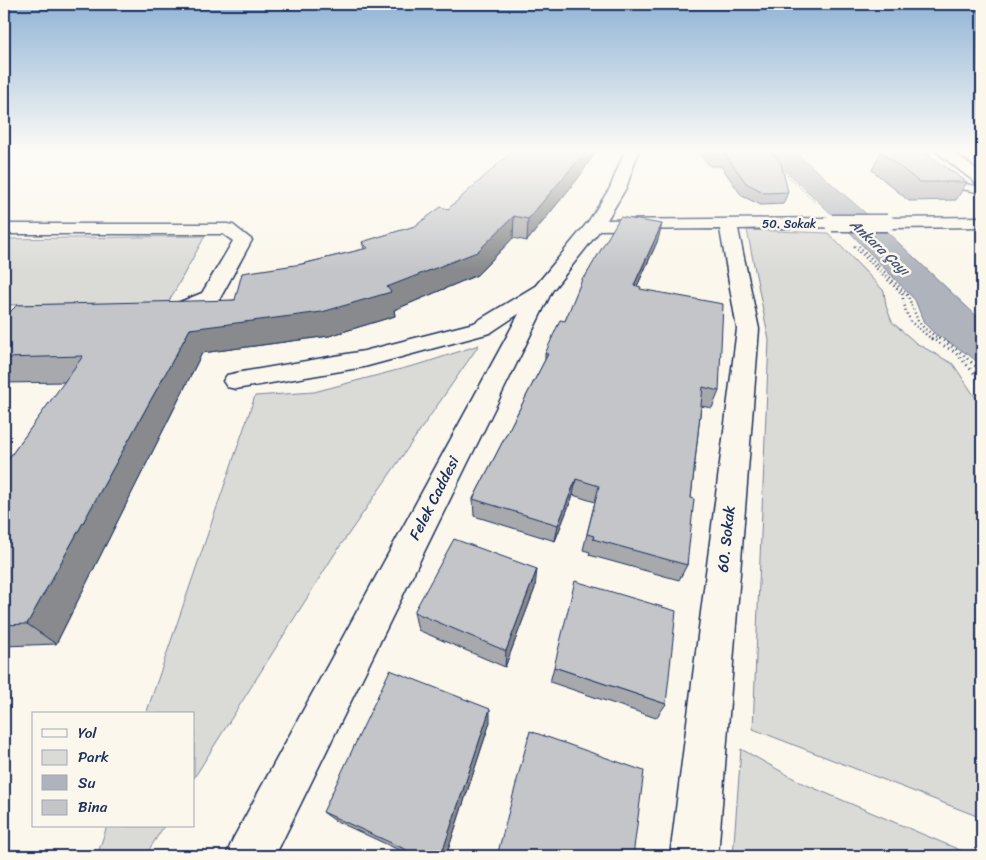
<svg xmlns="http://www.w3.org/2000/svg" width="986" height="860" viewBox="0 0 986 860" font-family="Sriracha,sans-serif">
<rect width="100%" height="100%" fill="#fbf7ec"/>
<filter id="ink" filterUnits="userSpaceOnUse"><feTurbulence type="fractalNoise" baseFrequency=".02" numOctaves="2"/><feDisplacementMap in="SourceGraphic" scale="10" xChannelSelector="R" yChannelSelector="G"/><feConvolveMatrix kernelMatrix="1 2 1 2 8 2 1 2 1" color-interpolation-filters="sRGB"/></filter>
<g filter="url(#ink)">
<g fill="#dadad7" stroke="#7a849a">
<path d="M 747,230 L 828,233 L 884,291 L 886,306 L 892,322 L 916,343 L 953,364 L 982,407 L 982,818 L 753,729 L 769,340 Z"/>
<path d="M 205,236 L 168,303 L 4,305 L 4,239 Z"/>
<path d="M 479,345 L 334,555 L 194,778 L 194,714 L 146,714 L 255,396 L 314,392 L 424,363 Z"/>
<path d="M 741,749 L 802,783 L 974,856 L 733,856 Z"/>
<path d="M 107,826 L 164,826 L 145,856 L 97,856 Z"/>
</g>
<path fill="#afb3bb" stroke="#747e96" d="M 764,150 L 793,150 L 886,231 L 982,321 L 982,366 L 969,355 L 934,333 L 924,323 L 915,300 L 841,223 Z"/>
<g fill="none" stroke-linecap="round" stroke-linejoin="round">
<g stroke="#1b2f5e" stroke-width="3">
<path id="service" d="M 920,150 L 930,150 L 922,159 L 954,182 L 982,187 L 982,193 L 947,186 L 913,162 L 911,160 Z"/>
</g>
<g stroke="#1b2f5e" stroke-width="3">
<g id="minor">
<path d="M 982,217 L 982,227 L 887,228 L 881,227 L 878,223 L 881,219 L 887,218 Z"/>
<path d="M 832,218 L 838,219 L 841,223 L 838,227 L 738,229 L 759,329 L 718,856 L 670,856 L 737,329 L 720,229 L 595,230 L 589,229 L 586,225 L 589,221 L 595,220 Z"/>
<path d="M 4,224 L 227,224 L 233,225 L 252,240 L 218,302 L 166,323 L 158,321 L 155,316 L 158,311 L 202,293 L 233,241 L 223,234 L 4,234 Z"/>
<path d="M 542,284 L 549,286 L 552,290 L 549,294 L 490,333 L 364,367 L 236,389 L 227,387 L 223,381 L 227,375 L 236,373 L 364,351 L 474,323 L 535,286 Z"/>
</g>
</g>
<g stroke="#1b2f5e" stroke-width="3">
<path id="tertiary" d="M 625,150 L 639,150 L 626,188 L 604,225 L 552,291 L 275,856 L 226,856 L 233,839 L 532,290 L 588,222 L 610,188 Z"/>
</g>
<g stroke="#1b2f5e" stroke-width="3">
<g id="trunk">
<path d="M 934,150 L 950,150 L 982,173 L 982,185 L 976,183 Z"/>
<path d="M 973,150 L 982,150 L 982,155 Z"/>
</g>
</g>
<path stroke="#1b2f5e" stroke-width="2" stroke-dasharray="0.5 2.5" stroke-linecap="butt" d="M 781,169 L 816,203"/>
<g stroke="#1b2f5e" stroke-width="2.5" stroke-dasharray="1 3" stroke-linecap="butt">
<path d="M 854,246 L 902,294 L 906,312 L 912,323 L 933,340"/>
<path d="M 859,246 L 908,296 L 918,321 L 925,329 L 941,340"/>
</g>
<g stroke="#1b2f5e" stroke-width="3" stroke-dasharray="1 4" stroke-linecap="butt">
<path d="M 931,338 L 956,353 L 982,382"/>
<path d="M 939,338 L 959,351 L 982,372"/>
</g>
<use href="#service" fill="#fbf7ec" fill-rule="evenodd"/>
<use href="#minor" fill="#fbf7ec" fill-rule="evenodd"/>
<use href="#tertiary" fill="#fbf7ec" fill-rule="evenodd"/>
<use href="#trunk" fill="#fbf7ec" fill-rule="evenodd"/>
<g stroke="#1b2f5e" stroke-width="19" stroke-linecap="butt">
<path id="minor-bridge" d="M 832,223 L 887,223"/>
</g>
<use href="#minor-bridge" stroke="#fbf7ec" stroke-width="16"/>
</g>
<g fill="#a8a9ad" stroke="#1b2f5e">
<path d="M 696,150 L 769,150 L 788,192 L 783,204 L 761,205 L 742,196 L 721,166 L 710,166 Z"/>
<path d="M 881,152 L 967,182 L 956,200 L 909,201 L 872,170 Z"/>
<path d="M 579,177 L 527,241 L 513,238 L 477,275 L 394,310 L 395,316 L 329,336 L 202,353 L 56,644 L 4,646 L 4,465 L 65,382 L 4,383 L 4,318 L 235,300 L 302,264 L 364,249 L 362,242 Z"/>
<path d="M 658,240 L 637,286 L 719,391 L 712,408 L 701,406 L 691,498 L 687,565 L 679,580 L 589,555 L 590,552 L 583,550 L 595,502 L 573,495 L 555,541 L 474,516 L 473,499 L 545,360 L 545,354 L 565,321 L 585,277 Z"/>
<path d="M 535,588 L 505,667 L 418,630 L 414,612 Z"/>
<path d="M 554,667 L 666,704 L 656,718 L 550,682 Z"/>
<path d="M 490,722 L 446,856 L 412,856 L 334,820 L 323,812 Z"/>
</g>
<g fill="#888a8d" stroke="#1b2f5e">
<path d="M 586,150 L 597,150 L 579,177 L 527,241 L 528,219 Z"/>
<path d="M 514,216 L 513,238 L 477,275 L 394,310 L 395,316 L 329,336 L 202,353 L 56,644 L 27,624 L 190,329 L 387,287 Z"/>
<path d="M 662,224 L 658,240 L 630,302 L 634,285 Z"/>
<path d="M 576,479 L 573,495 L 555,541 L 558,525 Z"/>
<path d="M 537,569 L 535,588 L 505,667 L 506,651 Z"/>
<path d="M 490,709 L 490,722 L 446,856 L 441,856 Z"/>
</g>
<g fill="#c3c5c9" stroke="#1b2f5e">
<path d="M 514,150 L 586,150 L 581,157 L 528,219 L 514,216 L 477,252 L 387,287 L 391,292 L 322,312 L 190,329 L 27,624 L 4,625 L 4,465 L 83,356 L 4,358 L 4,318 L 17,305 L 235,300 L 242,273 L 302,264 L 368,248 L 362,242 L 415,226 L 441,207 L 448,209 Z"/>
<path d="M 709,150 L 769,150 L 781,163 L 788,192 L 765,193 L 746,183 L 725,154 L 714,154 Z"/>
<path d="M 881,152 L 924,152 L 967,182 L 919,182 Z"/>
<path d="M 620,217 L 662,224 L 634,285 L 641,287 L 640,289 L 723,304 L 719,391 L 703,387 L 691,498 L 694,499 L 687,565 L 593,539 L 594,536 L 587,534 L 599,486 L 576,479 L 558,525 L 473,499 L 548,354 L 545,354 L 560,320 L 565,321 L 583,277 L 585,277 Z"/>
<path d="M 454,539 L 537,569 L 506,651 L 414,612 Z"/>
<path d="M 575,581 L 676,611 L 666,704 L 554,667 Z"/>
<path d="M 390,670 L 490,709 L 441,856 L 420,856 L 323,812 Z"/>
<path d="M 530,731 L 644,771 L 633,856 L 497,856 Z"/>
</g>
</g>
<linearGradient id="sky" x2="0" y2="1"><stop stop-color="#91b4d6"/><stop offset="0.56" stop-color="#fdfbf6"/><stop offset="1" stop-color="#fdfbf6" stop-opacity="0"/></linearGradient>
<rect width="986" height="270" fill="url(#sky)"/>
<g text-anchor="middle" stroke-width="5" stroke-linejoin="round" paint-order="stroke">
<g font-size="12" fill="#1b2f5e" stroke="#fbf7ec">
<text x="789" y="228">50. Sokak</text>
</g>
<g font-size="14" font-style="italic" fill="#47577a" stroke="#fbf7ec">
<text transform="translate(880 247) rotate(43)" y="5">Ankara Çayı</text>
</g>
<g font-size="15" fill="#1b2f5e" stroke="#fbf7ec">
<text transform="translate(434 498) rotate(-63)" y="5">Felek Caddesi</text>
<text transform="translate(726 539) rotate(-84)" y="5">60. Sokak</text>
</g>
</g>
<rect width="986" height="860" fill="none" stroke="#fbf7ec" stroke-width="20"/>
<rect x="10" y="10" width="966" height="840" fill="none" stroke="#1b2f5e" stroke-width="2" filter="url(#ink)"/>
<rect x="32" y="712" width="162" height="115" fill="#fbf7ec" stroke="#a1a7b3"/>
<rect x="42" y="729" width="25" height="8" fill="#fbf7ec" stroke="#a1a7b3"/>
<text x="78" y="738" font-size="15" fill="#1b2f5e">Yol</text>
<rect x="42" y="750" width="25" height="15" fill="#dadad7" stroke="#a1a7b3"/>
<text x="78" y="762" font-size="15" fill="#1b2f5e">Park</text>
<rect x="42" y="775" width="25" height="15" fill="#afb3bb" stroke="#a1a7b3"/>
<text x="78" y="788" font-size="15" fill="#1b2f5e">Su</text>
<rect x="42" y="800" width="25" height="15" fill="#c3c5c9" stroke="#a1a7b3"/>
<text x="78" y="812" font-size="15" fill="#1b2f5e">Bina</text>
</svg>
